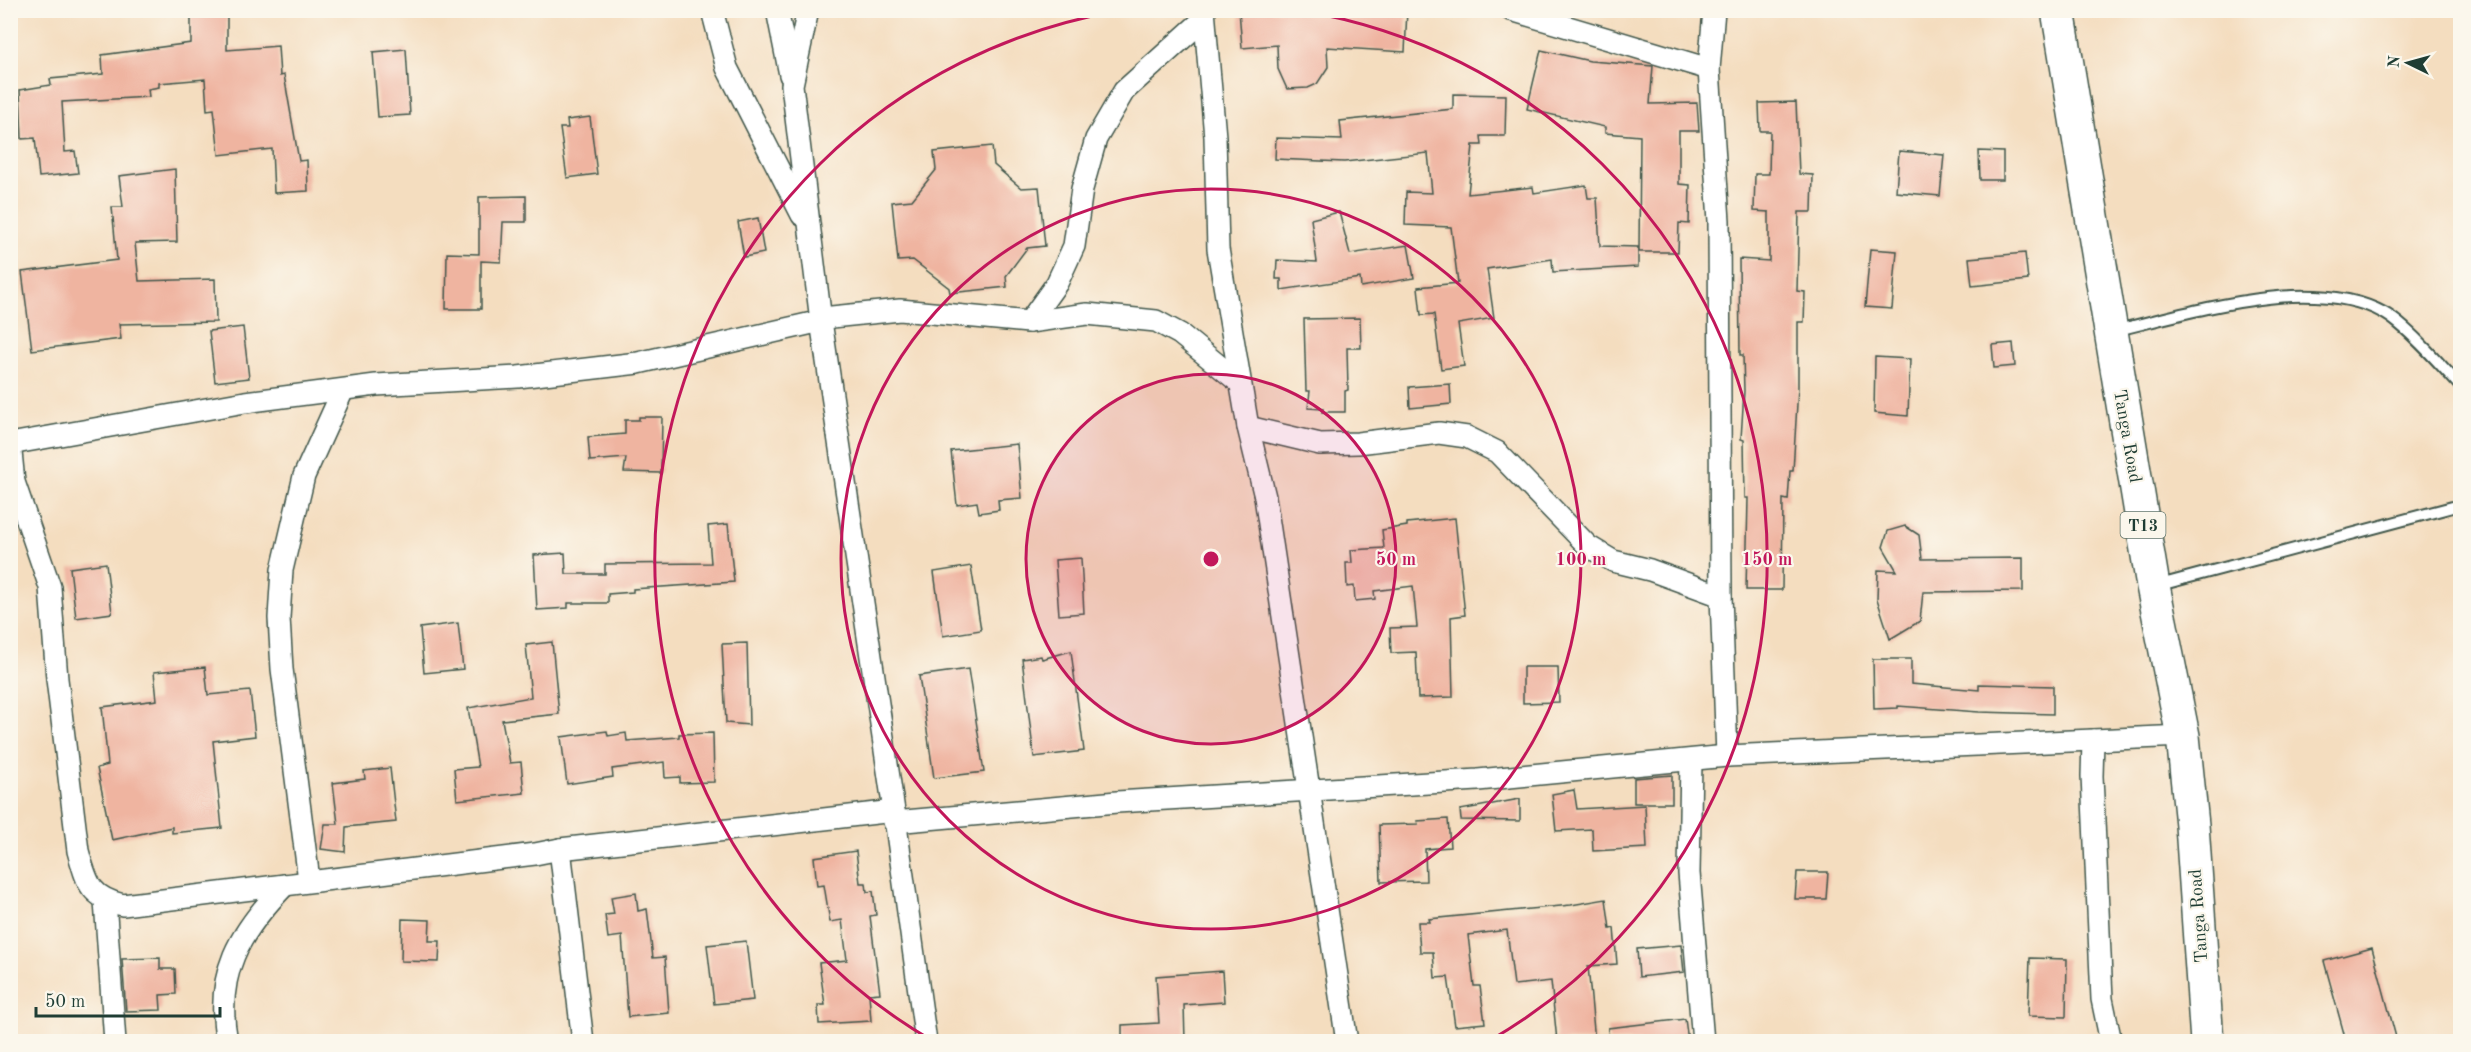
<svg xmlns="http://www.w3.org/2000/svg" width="2471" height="1052" viewBox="0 0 2471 1052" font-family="'Old Standard TT',serif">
<rect width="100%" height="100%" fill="#fbf7ec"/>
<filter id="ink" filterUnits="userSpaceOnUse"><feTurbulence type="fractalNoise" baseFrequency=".0167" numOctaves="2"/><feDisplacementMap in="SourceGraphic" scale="12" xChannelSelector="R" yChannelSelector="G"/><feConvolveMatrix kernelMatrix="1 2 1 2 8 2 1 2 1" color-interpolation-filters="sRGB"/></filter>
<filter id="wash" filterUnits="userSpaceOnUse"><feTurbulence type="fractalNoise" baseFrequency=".008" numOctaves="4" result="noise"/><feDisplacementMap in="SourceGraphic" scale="24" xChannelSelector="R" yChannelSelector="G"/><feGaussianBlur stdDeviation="1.35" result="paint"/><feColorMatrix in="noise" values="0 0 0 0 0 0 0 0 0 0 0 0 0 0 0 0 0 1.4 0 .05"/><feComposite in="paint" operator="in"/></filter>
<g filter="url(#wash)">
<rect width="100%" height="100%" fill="#f4ddbf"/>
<g id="blocks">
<g fill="#efb4a0">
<path d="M 191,10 L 227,10 L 227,50 L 278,46 L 280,76 L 284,75 L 299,161 L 307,160 L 308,191 L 274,193 L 272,149 L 219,155 L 214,109 L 207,110 L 205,79 L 159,83 L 159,87 L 148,89 L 149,97 L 62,102 L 65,152 L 75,151 L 78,173 L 39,177 L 35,138 L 22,139 L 20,90 L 51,85 L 50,79 L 103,74 L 102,55 L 191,43 Z"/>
<path d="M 1239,10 L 1407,10 L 1405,52 L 1327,47 L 1328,67 L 1317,84 L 1308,88 L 1287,89 L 1278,69 L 1277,45 L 1242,48 Z"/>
<path d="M 406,49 L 410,115 L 378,117 L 373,52 Z"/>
<path d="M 1541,50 L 1590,61 L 1653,66 L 1650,104 L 1697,103 L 1699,131 L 1679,131 L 1679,184 L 1690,185 L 1689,224 L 1679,223 L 1678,252 L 1639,252 L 1640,136 L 1605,133 L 1605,127 L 1527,109 Z"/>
<path d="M 1453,94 L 1506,95 L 1505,136 L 1481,136 L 1482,145 L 1473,145 L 1468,194 L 1533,187 L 1534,193 L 1586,185 L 1588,198 L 1597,198 L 1600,246 L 1638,247 L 1638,267 L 1553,272 L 1552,259 L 1487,269 L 1494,318 L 1458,324 L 1464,366 L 1441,369 L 1434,314 L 1421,315 L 1418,287 L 1458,283 L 1451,227 L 1405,225 L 1406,192 L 1432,193 L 1428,153 L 1344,162 L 1275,159 L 1276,138 L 1342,140 L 1340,121 L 1453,109 Z"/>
<path d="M 1796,102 L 1799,174 L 1813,175 L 1812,212 L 1799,212 L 1797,291 L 1805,292 L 1804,322 L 1798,322 L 1798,387 L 1793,471 L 1790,471 L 1788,500 L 1783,499 L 1782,590 L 1746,590 L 1748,498 L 1745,498 L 1744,440 L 1741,439 L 1744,391 L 1743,355 L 1740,355 L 1739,259 L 1769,261 L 1769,212 L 1754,211 L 1755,174 L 1769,174 L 1770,131 L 1760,131 L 1759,103 Z"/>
<path d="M 590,117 L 597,174 L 567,178 L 560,128 L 568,128 L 567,120 Z"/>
<path d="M 992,146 L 994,165 L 1021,188 L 1039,187 L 1045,246 L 1027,248 L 1006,276 L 1007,287 L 950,293 L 949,288 L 913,260 L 898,261 L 892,202 L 912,200 L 936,170 L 934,152 Z"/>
<path d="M 1899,151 L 1944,155 L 1940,196 L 1896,192 Z"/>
<path d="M 1979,151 L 2003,152 L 2003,180 L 1980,180 Z"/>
<path d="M 175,169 L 177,242 L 135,243 L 139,281 L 215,279 L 216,322 L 119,324 L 121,339 L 32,350 L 22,272 L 117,260 L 112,207 L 123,207 L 119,176 Z"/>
<path d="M 526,196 L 526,222 L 503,222 L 501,262 L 481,261 L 481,309 L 446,309 L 447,253 L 479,254 L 479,197 Z"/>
<path d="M 1339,212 L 1350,254 L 1408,245 L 1414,278 L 1361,287 L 1360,278 L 1281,290 L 1281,279 L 1276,279 L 1277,260 L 1317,262 L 1311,219 Z"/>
<path d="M 758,218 L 764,253 L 744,257 L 738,222 Z"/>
<path d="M 1870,249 L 1897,251 L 1892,309 L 1865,307 Z"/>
<path d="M 2025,253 L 2028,280 L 1972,286 L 1969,258 Z"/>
<path d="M 1360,318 L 1361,348 L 1347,348 L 1348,390 L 1345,391 L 1345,412 L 1322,412 L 1323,409 L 1308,408 L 1310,391 L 1306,391 L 1304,319 Z"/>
<path d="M 243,327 L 249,378 L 215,382 L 209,331 Z"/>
<path d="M 2013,343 L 2015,366 L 1994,368 L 1992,345 Z"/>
<path d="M 1875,357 L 1910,359 L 1908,416 L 1874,413 Z"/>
<path d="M 1450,384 L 1451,404 L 1410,408 L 1409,387 Z"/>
<path d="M 639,417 L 662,417 L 661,473 L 624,472 L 626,458 L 590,461 L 588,437 L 625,434 L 625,420 L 639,420 Z"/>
<path d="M 1017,444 L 1022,498 L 998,500 L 999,510 L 979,513 L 977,502 L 957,505 L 951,451 Z"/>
<path d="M 1455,518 L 1465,615 L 1451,617 L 1453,697 L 1418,698 L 1416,652 L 1391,653 L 1390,628 L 1417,627 L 1413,586 L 1374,591 L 1375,599 L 1355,601 L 1354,586 L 1347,587 L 1346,563 L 1352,563 L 1351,550 L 1384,548 L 1382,530 L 1407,526 L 1407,523 Z"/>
<path d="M 728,524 L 734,582 L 633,589 L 633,592 L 608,594 L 608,603 L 568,603 L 568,608 L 537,610 L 534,555 L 565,553 L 566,574 L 605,574 L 605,564 L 711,563 L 708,526 Z"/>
<path d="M 1905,526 L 1919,535 L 1922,559 L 2023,558 L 2023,591 L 1923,592 L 1920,621 L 1890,639 L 1877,599 L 1878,570 L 1897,571 L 1883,547 L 1888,531 Z"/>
<path d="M 1081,558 L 1084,613 L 1059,615 L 1055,560 Z"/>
<path d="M 106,563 L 112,613 L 76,618 L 70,568 Z"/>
<path d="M 971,566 L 981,630 L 943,636 L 934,572 Z"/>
<path d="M 458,623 L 463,669 L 424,673 L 420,628 Z"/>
<path d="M 552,642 L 559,714 L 502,720 L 510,763 L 521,762 L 524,793 L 457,800 L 454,769 L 478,767 L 468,708 L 531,697 L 526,645 Z"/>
<path d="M 747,643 L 749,725 L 726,723 L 722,644 Z"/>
<path d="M 1071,651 L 1084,751 L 1034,757 L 1022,659 L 1041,656 L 1042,659 Z"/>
<path d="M 1873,659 L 1911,659 L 1911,684 L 1979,690 L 1979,684 L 2053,686 L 2053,714 L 1979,712 L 1898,706 L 1898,708 L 1874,709 Z"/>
<path d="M 205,667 L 208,695 L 250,691 L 255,736 L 213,741 L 222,828 L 172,833 L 172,827 L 112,840 L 97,768 L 108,765 L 102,707 L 157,700 L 154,672 Z"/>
<path d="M 1523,667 L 1558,667 L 1559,702 L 1523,703 Z"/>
<path d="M 968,669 L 984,772 L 934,778 L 919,676 Z"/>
<path d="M 607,731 L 608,736 L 626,733 L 627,741 L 679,737 L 679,734 L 713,733 L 714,782 L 680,783 L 680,777 L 665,778 L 664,762 L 612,769 L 613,777 L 567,784 L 561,737 Z"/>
<path d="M 390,768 L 396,822 L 346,827 L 345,852 L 321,849 L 325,824 L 338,824 L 333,783 L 365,779 L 364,771 Z"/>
<path d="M 1672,775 L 1672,803 L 1634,803 L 1634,778 Z"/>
<path d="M 1574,790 L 1577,809 L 1645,805 L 1647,848 L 1593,851 L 1592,829 L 1556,831 L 1552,794 Z"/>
<path d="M 1520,799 L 1520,821 L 1461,820 L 1460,810 Z"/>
<path d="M 1448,819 L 1450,847 L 1425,849 L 1426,881 L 1381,882 L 1379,825 L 1418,824 L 1417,821 Z"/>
<path d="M 856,851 L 860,883 L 866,883 L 867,892 L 873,891 L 876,915 L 870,916 L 880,993 L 869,994 L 871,1021 L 819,1024 L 818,1005 L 825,1005 L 819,963 L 847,960 L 842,920 L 830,922 L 824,885 L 817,886 L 814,857 Z"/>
<path d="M 1797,872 L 1828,872 L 1826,899 L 1795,899 Z"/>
<path d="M 636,893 L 638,911 L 647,909 L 653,958 L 665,957 L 669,1013 L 628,1017 L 622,936 L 608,938 L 605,915 L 614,914 L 611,897 Z"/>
<path d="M 1606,899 L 1610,929 L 1614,928 L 1617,964 L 1588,966 L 1595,1041 L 1557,1041 L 1551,981 L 1514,985 L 1507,930 L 1468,935 L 1474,986 L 1480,986 L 1485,1023 L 1455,1026 L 1448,977 L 1435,978 L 1433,952 L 1420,952 L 1418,922 L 1430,922 L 1429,919 L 1571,905 Z"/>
<path d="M 402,919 L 430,920 L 429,941 L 440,941 L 439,962 L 401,961 Z"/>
<path d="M 746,941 L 753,1000 L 714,1004 L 707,945 Z"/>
<path d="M 1681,945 L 1684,972 L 1639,977 L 1637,949 Z"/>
<path d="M 2372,948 L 2397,1041 L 2346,1041 L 2324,961 Z"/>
<path d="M 160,958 L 160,969 L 175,969 L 176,994 L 160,995 L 161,1010 L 126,1011 L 122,959 Z"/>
<path d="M 2030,958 L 2067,959 L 2066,1017 L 2028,1016 Z"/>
<path d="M 1222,971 L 1224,1002 L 1184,1005 L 1185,1041 L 1122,1041 L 1122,1025 L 1159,1023 L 1156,976 Z"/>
<path d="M 1685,1019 L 1688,1041 L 1609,1041 L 1608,1028 Z"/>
</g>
</g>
</g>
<g filter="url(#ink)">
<use href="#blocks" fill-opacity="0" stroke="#3f5549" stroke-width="1.5"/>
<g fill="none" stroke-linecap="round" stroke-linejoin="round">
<g stroke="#3f5549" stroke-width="14">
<g id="service">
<path d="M 2113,331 C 2190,313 2311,273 2384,313 C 2406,325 2442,366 2460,386"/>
<path d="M 2156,586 L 2460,505"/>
</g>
</g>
<g stroke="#3f5549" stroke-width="24">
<g id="minor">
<path d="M 712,10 L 727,68 L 802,215"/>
<path d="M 777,10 L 790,75"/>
<path d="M 808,10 L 792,85 L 821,321 L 894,811 L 926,1042"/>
<path d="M 1204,10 L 1215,137 L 1218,249 L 1248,427 L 1265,497 L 1347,1042"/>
<path d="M 1511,10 L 1709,69"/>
<path d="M 1714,10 L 1709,69 L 1719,221 L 1721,596 L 1727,756"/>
<path d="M 822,318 L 900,310 L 1029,322 L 1087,314 L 1156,321 L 1180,334 L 1240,383"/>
<path d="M 1029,322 L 1057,283 L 1074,246 L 1082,189 L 1096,139 L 1124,91 L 1204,19"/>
<path d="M 1248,427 L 1320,444 L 1358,443 L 1439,433 L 1467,437 L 1497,452 L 1588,546 L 1613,561 L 1650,570 L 1721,596"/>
<path d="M 10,442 L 14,482 L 50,587 L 57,679 L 78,851 C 87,882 89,897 123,905 L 535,854 L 560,849 L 894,811"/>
<path d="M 10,444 L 245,402 L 376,385 L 518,377 L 638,363 L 821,321"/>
<path d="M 2093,740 L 2092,776 L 2102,999 L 2111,1042"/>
<path d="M 1691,760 L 1689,873 L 1703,1042"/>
<path d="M 894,822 L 1117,802 L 1478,780 L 1727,756 L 2183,736"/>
<path d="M 560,849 L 583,1042"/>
<path d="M 309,880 L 282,669 L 279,618 L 282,570 L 304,476 L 343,390"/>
<path d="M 105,901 L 115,1042"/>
<path d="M 227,1042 C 214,974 239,932 285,885"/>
</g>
</g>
<g stroke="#3f5549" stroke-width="36">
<path id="trunk" d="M 2058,10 L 2153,586 L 2183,736 L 2192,825 L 2207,1042"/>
</g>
<use href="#service" stroke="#fff" stroke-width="10"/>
<use href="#minor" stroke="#fff" stroke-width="21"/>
<use href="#trunk" stroke="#fff" stroke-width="33"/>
</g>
</g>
<circle cx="1211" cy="559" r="185" fill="#c2185b" fill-opacity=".12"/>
<g fill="none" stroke="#c2185b" stroke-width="3">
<circle cx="1211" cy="559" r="185"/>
<circle cx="1211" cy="559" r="370"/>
<path d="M933 1041A556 556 0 0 1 1119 11M1303 11A556 556 0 0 1 1489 1041"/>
</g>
<g text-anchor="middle" stroke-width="4.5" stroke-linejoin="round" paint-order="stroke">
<rect fill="#fbf7ec" stroke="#61756b" stroke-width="1.5" x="2120.5" y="512" width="45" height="26" rx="4.5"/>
<g font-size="16" font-weight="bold" fill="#1f3d34">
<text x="2143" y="531">T13</text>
</g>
<g font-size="18" fill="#1f3d34" stroke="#fbf7ec">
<text transform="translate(2128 436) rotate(80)" y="6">Tanga Road</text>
<text transform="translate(2198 916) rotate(-94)" y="6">Tanga Road</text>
</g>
</g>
<circle cx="1211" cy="559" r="9" fill="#c2185b" stroke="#fbf7ec" stroke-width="3"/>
<g font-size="18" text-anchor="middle" font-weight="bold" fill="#c2185b" stroke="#fbf7ec" stroke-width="4.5" stroke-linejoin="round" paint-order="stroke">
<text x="1396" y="565">50 m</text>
<text x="1581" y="565">100 m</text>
<text x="1767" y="565">150 m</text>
</g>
<rect width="2471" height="1052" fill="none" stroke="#fbf7ec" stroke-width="36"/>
<g transform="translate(2408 63) rotate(275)" stroke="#fbf7ec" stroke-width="4.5" paint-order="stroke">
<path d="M0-4.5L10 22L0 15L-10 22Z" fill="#1f3d34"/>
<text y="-9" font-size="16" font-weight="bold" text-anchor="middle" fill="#1f3d34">N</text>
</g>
<path d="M36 1007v9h184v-9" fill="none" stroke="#1f3d34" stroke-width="3"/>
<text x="45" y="1007" font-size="18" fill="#1f3d34" stroke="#fbf7ec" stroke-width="4.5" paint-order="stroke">50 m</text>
</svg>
